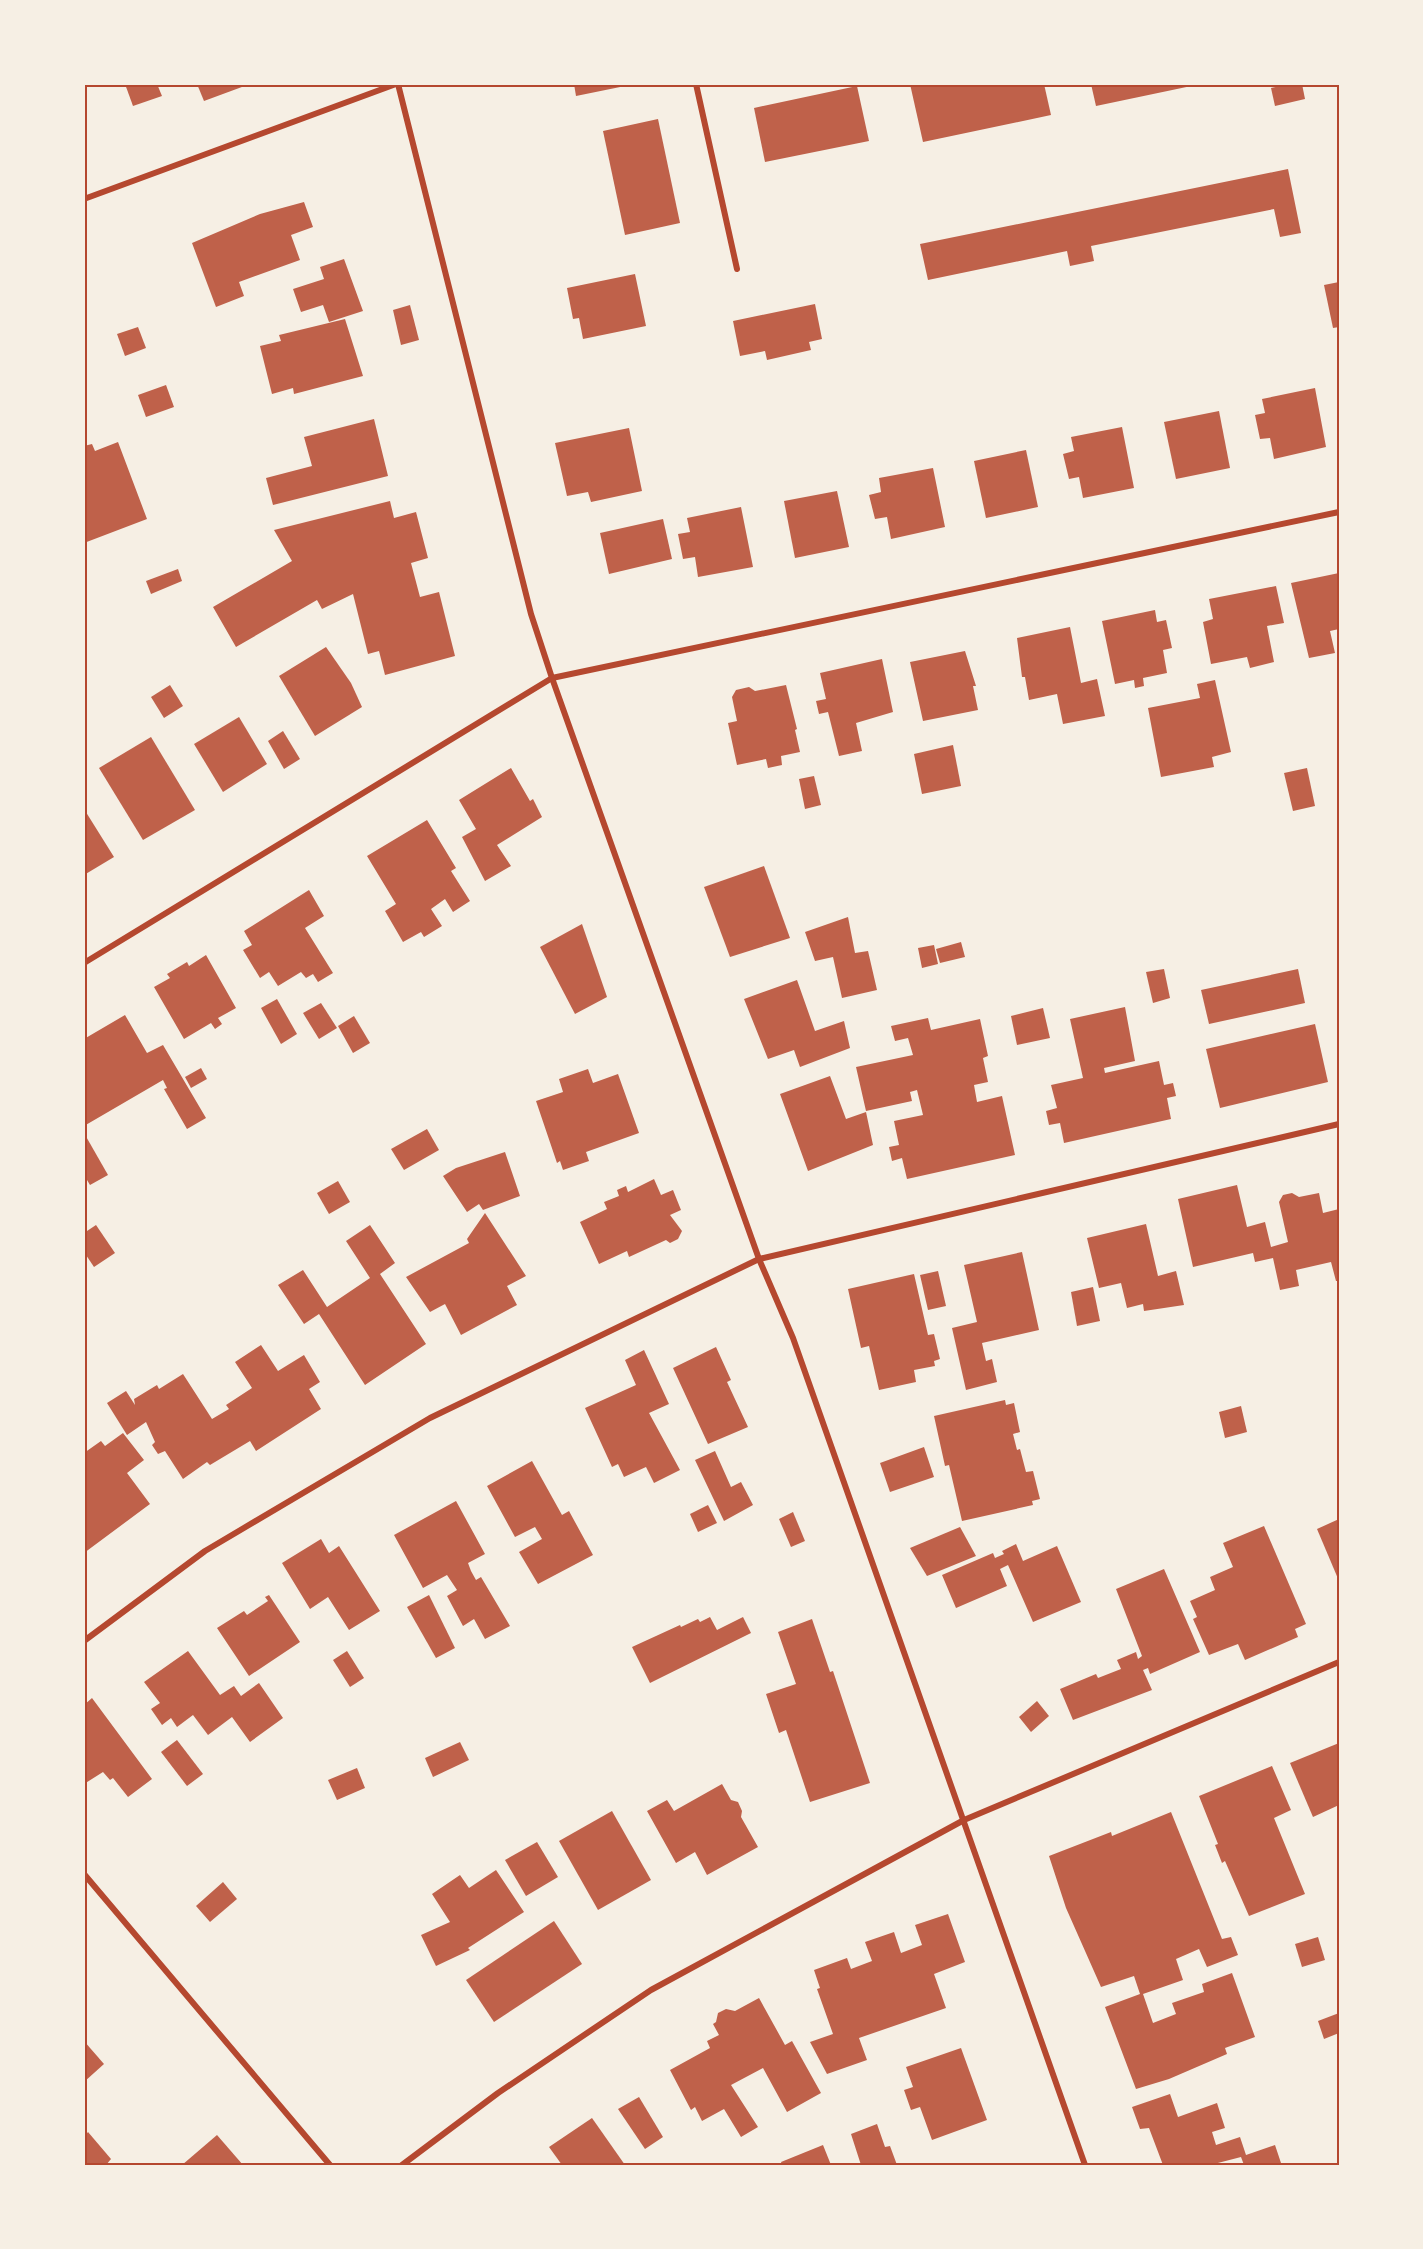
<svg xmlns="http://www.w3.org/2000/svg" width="1423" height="2249" viewBox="0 0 1423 2249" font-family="'Nunito Sans',sans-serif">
<rect width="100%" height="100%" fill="#f6efe4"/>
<g fill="#bf614a">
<path d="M 125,84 L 157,84 L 162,96 L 133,106 Z"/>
<path d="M 197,84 L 250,84 L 204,101 Z"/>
<path d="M 574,84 L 630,84 L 630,85 L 576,96 Z"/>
<path d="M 910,84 L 1044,84 L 1051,115 L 923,142 Z"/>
<path d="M 1091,84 L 1196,84 L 1196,85 L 1096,106 Z"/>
<path d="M 1289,84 L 1302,84 L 1305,99 L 1275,106 L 1271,88 Z"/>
<path d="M 857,86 L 869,141 L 765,162 L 754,108 Z"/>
<path d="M 658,119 L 680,223 L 625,235 L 603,131 Z"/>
<path d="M 1288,169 L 1301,233 L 1280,237 L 1274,209 L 1091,246 L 1094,261 L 1070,266 L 1067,251 L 928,280 L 920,244 Z"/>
<path d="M 304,202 L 313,227 L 291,235 L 300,260 L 239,282 L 244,296 L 216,307 L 192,243 L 260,214 Z"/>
<path d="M 344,259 L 363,311 L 329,322 L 323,305 L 301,312 L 293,289 L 324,279 L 320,267 Z"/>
<path d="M 635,274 L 646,326 L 583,339 L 579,318 L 573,319 L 567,288 Z"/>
<path d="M 1339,282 L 1339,327 L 1333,328 L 1324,285 Z"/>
<path d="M 815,304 L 822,339 L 809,342 L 811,350 L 767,360 L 765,351 L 740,356 L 733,321 Z"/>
<path d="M 410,305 L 419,340 L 401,345 L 393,310 Z"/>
<path d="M 345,319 L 363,376 L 294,394 L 293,388 L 272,394 L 260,346 L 281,341 L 279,335 Z"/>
<path d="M 138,327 L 146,348 L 125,356 L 117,334 Z"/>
<path d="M 166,385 L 174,407 L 146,417 L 138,395 Z"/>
<path d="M 1315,388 L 1326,447 L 1274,459 L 1270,438 L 1260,439 L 1255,415 L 1265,413 L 1262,399 Z"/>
<path d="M 1219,411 L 1230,468 L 1176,479 L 1164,422 Z"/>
<path d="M 374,419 L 388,476 L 273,505 L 266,478 L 312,466 L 304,437 Z"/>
<path d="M 1122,427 L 1134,488 L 1083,498 L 1079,477 L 1069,479 L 1063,454 L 1074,451 L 1071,437 Z"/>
<path d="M 629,428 L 642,491 L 591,502 L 588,492 L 567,496 L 555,443 Z"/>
<path d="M 118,442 L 147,519 L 84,543 L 84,446 L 92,444 L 95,451 Z"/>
<path d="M 1026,450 L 1038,507 L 986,518 L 974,461 Z"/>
<path d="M 933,468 L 945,527 L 891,539 L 887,517 L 875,519 L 869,495 L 881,492 L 879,478 Z"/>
<path d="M 837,491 L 849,547 L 795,558 L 784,501 Z"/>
<path d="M 390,501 L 394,518 L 416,512 L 428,558 L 411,563 L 420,597 L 439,592 L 455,656 L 385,675 L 379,651 L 368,654 L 353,594 L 322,609 L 317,600 L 236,647 L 213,607 L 292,561 L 274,530 Z"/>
<path d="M 741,507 L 753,567 L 698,577 L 695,557 L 683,559 L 678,534 L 690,532 L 687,518 Z"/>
<path d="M 663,519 L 672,559 L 609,574 L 600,533 Z"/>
<path d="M 178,569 L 182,581 L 151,594 L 146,581 Z"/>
<path d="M 1339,573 L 1339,629 L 1330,631 L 1335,653 L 1309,658 L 1291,583 Z"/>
<path d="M 1276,586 L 1284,623 L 1267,626 L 1274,662 L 1250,668 L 1247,657 L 1211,664 L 1203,622 L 1213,619 L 1209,599 Z"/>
<path d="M 1155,610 L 1157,622 L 1166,620 L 1172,648 L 1163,650 L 1167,673 L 1143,678 L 1144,686 L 1135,688 L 1134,680 L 1115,684 L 1102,621 Z"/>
<path d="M 1070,627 L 1081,683 L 1097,679 L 1105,716 L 1063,724 L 1057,694 L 1029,700 L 1025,677 L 1022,677 L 1017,638 Z"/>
<path d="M 326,647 L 351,683 L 362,707 L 315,736 L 279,676 Z"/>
<path d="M 965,651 L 976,686 L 973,686 L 978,710 L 923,721 L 910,662 Z"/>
<path d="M 882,659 L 893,712 L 856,723 L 862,751 L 839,756 L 828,712 L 819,714 L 816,701 L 826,699 L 820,673 Z"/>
<path d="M 1215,680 L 1231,752 L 1212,757 L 1214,767 L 1161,777 L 1148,708 L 1200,698 L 1197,684 Z"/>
<path d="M 170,685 L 183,706 L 164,718 L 151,697 Z"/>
<path d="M 786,685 L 797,729 L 795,730 L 800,752 L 781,756 L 782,765 L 768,768 L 766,759 L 737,765 L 728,723 L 737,721 L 732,697 L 736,690 L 749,687 L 755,691 Z"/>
<path d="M 239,717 L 267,764 L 223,792 L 194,744 Z"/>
<path d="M 283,731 L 300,759 L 284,769 L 268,741 Z"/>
<path d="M 151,737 L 195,810 L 143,840 L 99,768 Z"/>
<path d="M 953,745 L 961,786 L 922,794 L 914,754 Z"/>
<path d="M 511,768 L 530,801 L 533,799 L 542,817 L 497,845 L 511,866 L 485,881 L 462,837 L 476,829 L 459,800 Z"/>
<path d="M 1307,768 L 1315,806 L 1293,811 L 1284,773 Z"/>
<path d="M 814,776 L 821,805 L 805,809 L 799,779 Z"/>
<path d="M 84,809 L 114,857 L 84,875 Z"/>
<path d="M 427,820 L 456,868 L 451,871 L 470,901 L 453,912 L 445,899 L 431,909 L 442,926 L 424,937 L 421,932 L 403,942 L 385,911 L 396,904 L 367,856 Z"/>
<path d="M 764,866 L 790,938 L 730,957 L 704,887 Z"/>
<path d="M 309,890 L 324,916 L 305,928 L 333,973 L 318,982 L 313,974 L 306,978 L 301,972 L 278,986 L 269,972 L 260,978 L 243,950 L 252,945 L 244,931 Z"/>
<path d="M 848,917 L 855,953 L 868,951 L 877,990 L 842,998 L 833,957 L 815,961 L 805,932 Z"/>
<path d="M 582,924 L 607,997 L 575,1014 L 540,947 Z"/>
<path d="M 961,942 L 965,957 L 940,963 L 936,949 Z"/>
<path d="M 934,945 L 938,964 L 922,968 L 918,948 Z"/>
<path d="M 206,955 L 236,1008 L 218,1018 L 222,1024 L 215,1029 L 211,1023 L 184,1039 L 154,987 L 170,978 L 167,974 L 187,962 L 189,966 Z"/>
<path d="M 1164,969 L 1170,998 L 1153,1003 L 1146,972 Z"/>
<path d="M 1298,969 L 1305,1003 L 1209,1024 L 1201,990 Z"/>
<path d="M 797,980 L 815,1031 L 844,1021 L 850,1048 L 800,1067 L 794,1050 L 768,1059 L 744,999 Z"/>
<path d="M 277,999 L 297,1034 L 281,1044 L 261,1008 Z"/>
<path d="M 321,1003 L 337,1028 L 319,1039 L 303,1013 Z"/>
<path d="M 1125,1007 L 1135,1061 L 1104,1068 L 1105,1073 L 1159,1061 L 1164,1085 L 1173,1083 L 1176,1096 L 1167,1098 L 1171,1119 L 1064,1143 L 1060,1123 L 1049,1125 L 1046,1111 L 1057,1108 L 1051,1085 L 1083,1078 L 1070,1019 Z"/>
<path d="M 1043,1008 L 1050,1038 L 1017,1045 L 1011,1016 Z"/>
<path d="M 125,1015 L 147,1053 L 163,1045 L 206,1118 L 187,1129 L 164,1089 L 167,1088 L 163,1080 L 84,1126 L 84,1039 Z"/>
<path d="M 354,1016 L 370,1043 L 353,1053 L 338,1026 Z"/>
<path d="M 928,1018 L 931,1030 L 980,1019 L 988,1056 L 983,1058 L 988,1082 L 974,1085 L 977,1102 L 1002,1096 L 1015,1155 L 907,1179 L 902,1158 L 892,1161 L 889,1147 L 899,1145 L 894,1121 L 923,1115 L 917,1090 L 910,1092 L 912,1101 L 866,1111 L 856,1067 L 913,1055 L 908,1038 L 895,1041 L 891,1026 Z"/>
<path d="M 1315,1024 L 1328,1082 L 1220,1108 L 1206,1049 Z"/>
<path d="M 201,1068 L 207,1079 L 191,1088 L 185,1077 Z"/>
<path d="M 588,1069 L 593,1083 L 618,1074 L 639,1133 L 586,1152 L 589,1161 L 563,1170 L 560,1161 L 557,1163 L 536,1101 L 563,1092 L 559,1079 Z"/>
<path d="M 830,1076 L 846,1119 L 866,1112 L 873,1145 L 808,1171 L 780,1094 Z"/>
<path d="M 427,1129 L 439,1150 L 404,1170 L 391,1149 Z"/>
<path d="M 84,1133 L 108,1175 L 90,1185 L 84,1175 Z"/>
<path d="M 505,1152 L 520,1196 L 483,1210 L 479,1204 L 467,1212 L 443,1176 L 456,1168 Z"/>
<path d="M 654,1179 L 661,1195 L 673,1190 L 681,1210 L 670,1215 L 682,1231 L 678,1239 L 670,1243 L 666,1240 L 629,1257 L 627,1251 L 599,1264 L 580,1222 L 607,1209 L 604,1202 L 619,1196 L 617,1190 L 626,1186 L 628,1192 Z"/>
<path d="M 338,1181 L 350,1202 L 329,1214 L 317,1193 Z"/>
<path d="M 1237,1185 L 1247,1227 L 1265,1222 L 1271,1247 L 1288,1242 L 1279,1202 L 1283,1195 L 1292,1193 L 1299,1197 L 1319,1193 L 1323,1213 L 1339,1209 L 1339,1281 L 1336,1281 L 1331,1262 L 1296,1270 L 1299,1286 L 1280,1290 L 1273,1258 L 1255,1262 L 1253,1253 L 1193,1267 L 1178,1199 Z"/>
<path d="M 485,1213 L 526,1276 L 507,1286 L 517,1305 L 461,1335 L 445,1304 L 430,1312 L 406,1277 L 469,1243 L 467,1239 Z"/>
<path d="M 1146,1224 L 1158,1276 L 1176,1271 L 1184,1305 L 1144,1311 L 1143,1304 L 1127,1308 L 1121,1283 L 1099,1288 L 1087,1238 Z"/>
<path d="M 96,1225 L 115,1253 L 94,1267 L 84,1252 L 84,1233 Z"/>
<path d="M 370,1225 L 395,1263 L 380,1274 L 426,1344 L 365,1385 L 319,1314 L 304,1324 L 278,1285 L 303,1270 L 327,1307 L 370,1278 L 346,1241 Z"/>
<path d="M 1022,1252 L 1039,1330 L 982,1343 L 986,1361 L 992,1359 L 997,1382 L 966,1390 L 952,1328 L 977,1322 L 964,1265 Z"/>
<path d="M 938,1271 L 946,1306 L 928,1310 L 920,1275 Z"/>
<path d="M 914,1274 L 928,1335 L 934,1334 L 940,1359 L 934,1361 L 935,1366 L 914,1370 L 916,1382 L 879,1390 L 869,1346 L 861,1348 L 848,1289 Z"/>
<path d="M 1093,1287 L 1100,1321 L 1077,1326 L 1071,1292 Z"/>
<path d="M 261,1345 L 278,1371 L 304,1355 L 320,1382 L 309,1389 L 321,1409 L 256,1451 L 250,1441 L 210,1465 L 207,1462 L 183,1479 L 165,1451 L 158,1454 L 152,1445 L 155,1442 L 146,1422 L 127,1435 L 107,1403 L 126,1391 L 135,1405 L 134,1399 L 157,1385 L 159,1389 L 183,1374 L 212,1419 L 229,1409 L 226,1405 L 252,1388 L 235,1362 Z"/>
<path d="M 716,1347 L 731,1380 L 727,1382 L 748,1427 L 708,1444 L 673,1368 Z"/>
<path d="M 644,1350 L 669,1404 L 649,1413 L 680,1470 L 654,1483 L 646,1467 L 624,1477 L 618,1464 L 612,1467 L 585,1408 L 636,1385 L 625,1360 Z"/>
<path d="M 1005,1400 L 1006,1405 L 1014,1403 L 1020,1432 L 1013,1434 L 1017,1450 L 1020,1449 L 1026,1472 L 1033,1471 L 1040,1499 L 1032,1501 L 1033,1505 L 962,1521 L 949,1465 L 945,1466 L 934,1416 Z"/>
<path d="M 1241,1406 L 1247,1432 L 1225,1438 L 1219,1412 Z"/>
<path d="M 123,1433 L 144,1460 L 127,1473 L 150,1504 L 84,1553 L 84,1453 L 101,1441 L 105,1446 Z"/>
<path d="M 924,1447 L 934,1477 L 890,1492 L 880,1463 Z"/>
<path d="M 715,1451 L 731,1487 L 741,1482 L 753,1505 L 724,1521 L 695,1460 Z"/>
<path d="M 532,1461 L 562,1515 L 569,1511 L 593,1555 L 538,1584 L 519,1552 L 542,1539 L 535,1527 L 515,1537 L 487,1486 Z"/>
<path d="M 456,1501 L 485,1554 L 468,1563 L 471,1571 L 476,1580 L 481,1577 L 510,1626 L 485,1639 L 474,1619 L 463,1626 L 447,1596 L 457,1590 L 447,1575 L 423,1588 L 394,1535 Z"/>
<path d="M 708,1505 L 717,1523 L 698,1532 L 690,1514 Z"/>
<path d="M 793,1512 L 805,1541 L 791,1547 L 779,1519 Z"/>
<path d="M 1339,1519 L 1339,1581 L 1317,1529 Z"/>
<path d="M 1264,1526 L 1306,1624 L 1295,1629 L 1298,1637 L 1245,1660 L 1238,1644 L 1209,1655 L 1193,1619 L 1197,1617 L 1190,1601 L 1215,1590 L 1210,1577 L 1233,1567 L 1223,1543 Z"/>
<path d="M 960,1527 L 976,1556 L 927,1576 L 910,1548 Z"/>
<path d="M 321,1539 L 329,1553 L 339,1546 L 380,1611 L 349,1630 L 328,1597 L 310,1609 L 282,1563 Z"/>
<path d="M 1016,1544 L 1023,1561 L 1057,1546 L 1081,1602 L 1033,1622 L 1008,1565 L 1000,1569 L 1007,1586 L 956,1608 L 942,1575 L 993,1553 L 995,1558 L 1004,1554 L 1002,1551 Z"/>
<path d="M 1164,1569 L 1200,1652 L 1150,1674 L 1148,1668 L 1143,1670 L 1152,1690 L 1073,1720 L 1060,1689 L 1096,1674 L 1098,1678 L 1121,1669 L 1117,1660 L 1136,1652 L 1138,1659 L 1142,1656 L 1116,1589 Z"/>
<path d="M 269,1595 L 300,1642 L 249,1676 L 217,1628 L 244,1611 L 247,1615 L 268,1601 L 265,1597 Z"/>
<path d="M 429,1595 L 455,1648 L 436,1658 L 407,1607 Z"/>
<path d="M 710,1617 L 717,1630 L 743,1617 L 751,1633 L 650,1683 L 632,1647 L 680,1625 L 681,1627 L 698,1619 L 700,1622 Z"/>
<path d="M 812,1619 L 830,1672 L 833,1671 L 870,1783 L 810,1802 L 786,1730 L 779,1733 L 766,1694 L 796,1684 L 778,1632 Z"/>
<path d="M 188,1651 L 220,1695 L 234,1686 L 241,1696 L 259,1683 L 283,1718 L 250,1742 L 232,1717 L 208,1735 L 193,1715 L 177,1727 L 171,1718 L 162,1725 L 151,1709 L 160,1703 L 144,1682 Z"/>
<path d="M 347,1651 L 364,1678 L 350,1687 L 333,1660 Z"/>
<path d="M 92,1698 L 152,1779 L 128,1797 L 113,1778 L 110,1780 L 103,1772 L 84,1784 L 84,1705 Z"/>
<path d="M 1037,1701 L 1049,1716 L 1031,1732 L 1019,1717 Z"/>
<path d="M 177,1740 L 203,1774 L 187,1786 L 161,1752 Z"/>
<path d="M 460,1742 L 469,1760 L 433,1777 L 425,1758 Z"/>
<path d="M 1339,1743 L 1339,1805 L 1313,1817 L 1290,1763 Z"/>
<path d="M 1272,1766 L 1291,1810 L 1274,1818 L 1305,1894 L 1249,1916 L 1225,1861 L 1222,1863 L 1215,1845 L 1218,1844 L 1199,1796 Z"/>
<path d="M 357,1768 L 365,1788 L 337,1800 L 328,1780 Z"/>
<path d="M 722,1784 L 731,1800 L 738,1802 L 742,1811 L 741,1817 L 758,1847 L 707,1875 L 695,1852 L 676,1863 L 647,1811 L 667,1800 L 674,1811 Z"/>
<path d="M 612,1811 L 651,1880 L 598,1910 L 559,1841 Z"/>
<path d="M 1171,1812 L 1222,1939 L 1231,1937 L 1238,1955 L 1207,1967 L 1199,1949 L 1176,1959 L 1183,1980 L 1143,1994 L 1153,2023 L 1176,2014 L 1172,2003 L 1204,1992 L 1202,1984 L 1232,1973 L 1255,2037 L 1225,2048 L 1227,2054 L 1169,2079 L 1136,2089 L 1105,2007 L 1140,1994 L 1134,1976 L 1101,1987 L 1066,1908 L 1049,1856 L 1111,1832 L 1112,1836 Z"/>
<path d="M 537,1842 L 558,1877 L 526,1896 L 505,1860 Z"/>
<path d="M 496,1870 L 524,1912 L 468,1948 L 470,1950 L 436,1966 L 421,1935 L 450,1922 L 432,1894 L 460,1875 L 469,1888 Z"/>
<path d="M 223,1882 L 237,1899 L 210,1922 L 196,1906 Z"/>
<path d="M 948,1914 L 965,1962 L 934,1974 L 946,2008 L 859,2038 L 867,2060 L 827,2074 L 810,2042 L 833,2034 L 817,1989 L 820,1988 L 814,1970 L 847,1958 L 851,1969 L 872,1961 L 865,1942 L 894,1932 L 901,1953 L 922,1945 L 915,1925 Z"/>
<path d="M 554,1921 L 582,1964 L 494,2022 L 466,1980 Z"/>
<path d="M 1318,1937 L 1325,1960 L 1302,1967 L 1295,1944 Z"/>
<path d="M 759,1998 L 785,2045 L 792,2041 L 821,2093 L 787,2112 L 763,2068 L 731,2085 L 758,2127 L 741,2137 L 724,2109 L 702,2121 L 695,2107 L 691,2110 L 670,2070 L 710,2048 L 707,2041 L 719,2035 L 713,2024 L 716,2022 L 718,2013 L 726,2009 L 735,2011 Z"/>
<path d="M 1339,2013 L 1339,2033 L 1324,2039 L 1318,2021 Z"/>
<path d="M 84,2041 L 104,2064 L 84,2082 Z"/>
<path d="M 961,2048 L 987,2120 L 932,2140 L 920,2107 L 911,2110 L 904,2090 L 913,2087 L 906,2067 Z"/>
<path d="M 1170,2094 L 1178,2117 L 1217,2103 L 1225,2128 L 1212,2132 L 1216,2145 L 1240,2137 L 1246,2155 L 1275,2145 L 1281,2163 L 1244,2165 L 1241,2157 L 1210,2165 L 1163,2165 L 1149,2128 L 1140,2129 L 1132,2107 Z"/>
<path d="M 639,2097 L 663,2137 L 645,2149 L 618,2109 Z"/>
<path d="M 592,2118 L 625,2165 L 562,2165 L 549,2147 Z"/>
<path d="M 877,2124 L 885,2147 L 890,2146 L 897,2165 L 861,2165 L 851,2134 Z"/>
<path d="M 88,2132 L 111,2159 L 106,2165 L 88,2165 L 84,2160 L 84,2137 Z"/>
<path d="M 217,2135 L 243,2165 L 182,2165 Z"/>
<path d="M 823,2145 L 831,2165 L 782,2165 L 781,2162 Z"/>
</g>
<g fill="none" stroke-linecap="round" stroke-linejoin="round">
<g stroke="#b5482f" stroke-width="6">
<path d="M 398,84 L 531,614 L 552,678 L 759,1259 L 793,1338 L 1085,2165"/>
<path d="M 696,84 L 737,269"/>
<path d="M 84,199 L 396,84"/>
<path d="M 84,963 L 552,678 L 1339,512"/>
<path d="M 84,1641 L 205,1551 L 430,1418 L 759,1259 L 1339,1124"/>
<path d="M 84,1874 L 330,2165"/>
<path d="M 402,2165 L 498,2093 L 651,1990 L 964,1820 L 1339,1662"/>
</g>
</g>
<rect width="1423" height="2249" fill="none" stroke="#f6efe4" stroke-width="171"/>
<rect x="86" y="86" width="1252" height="2078" fill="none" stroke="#b5482f" stroke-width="2"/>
</svg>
